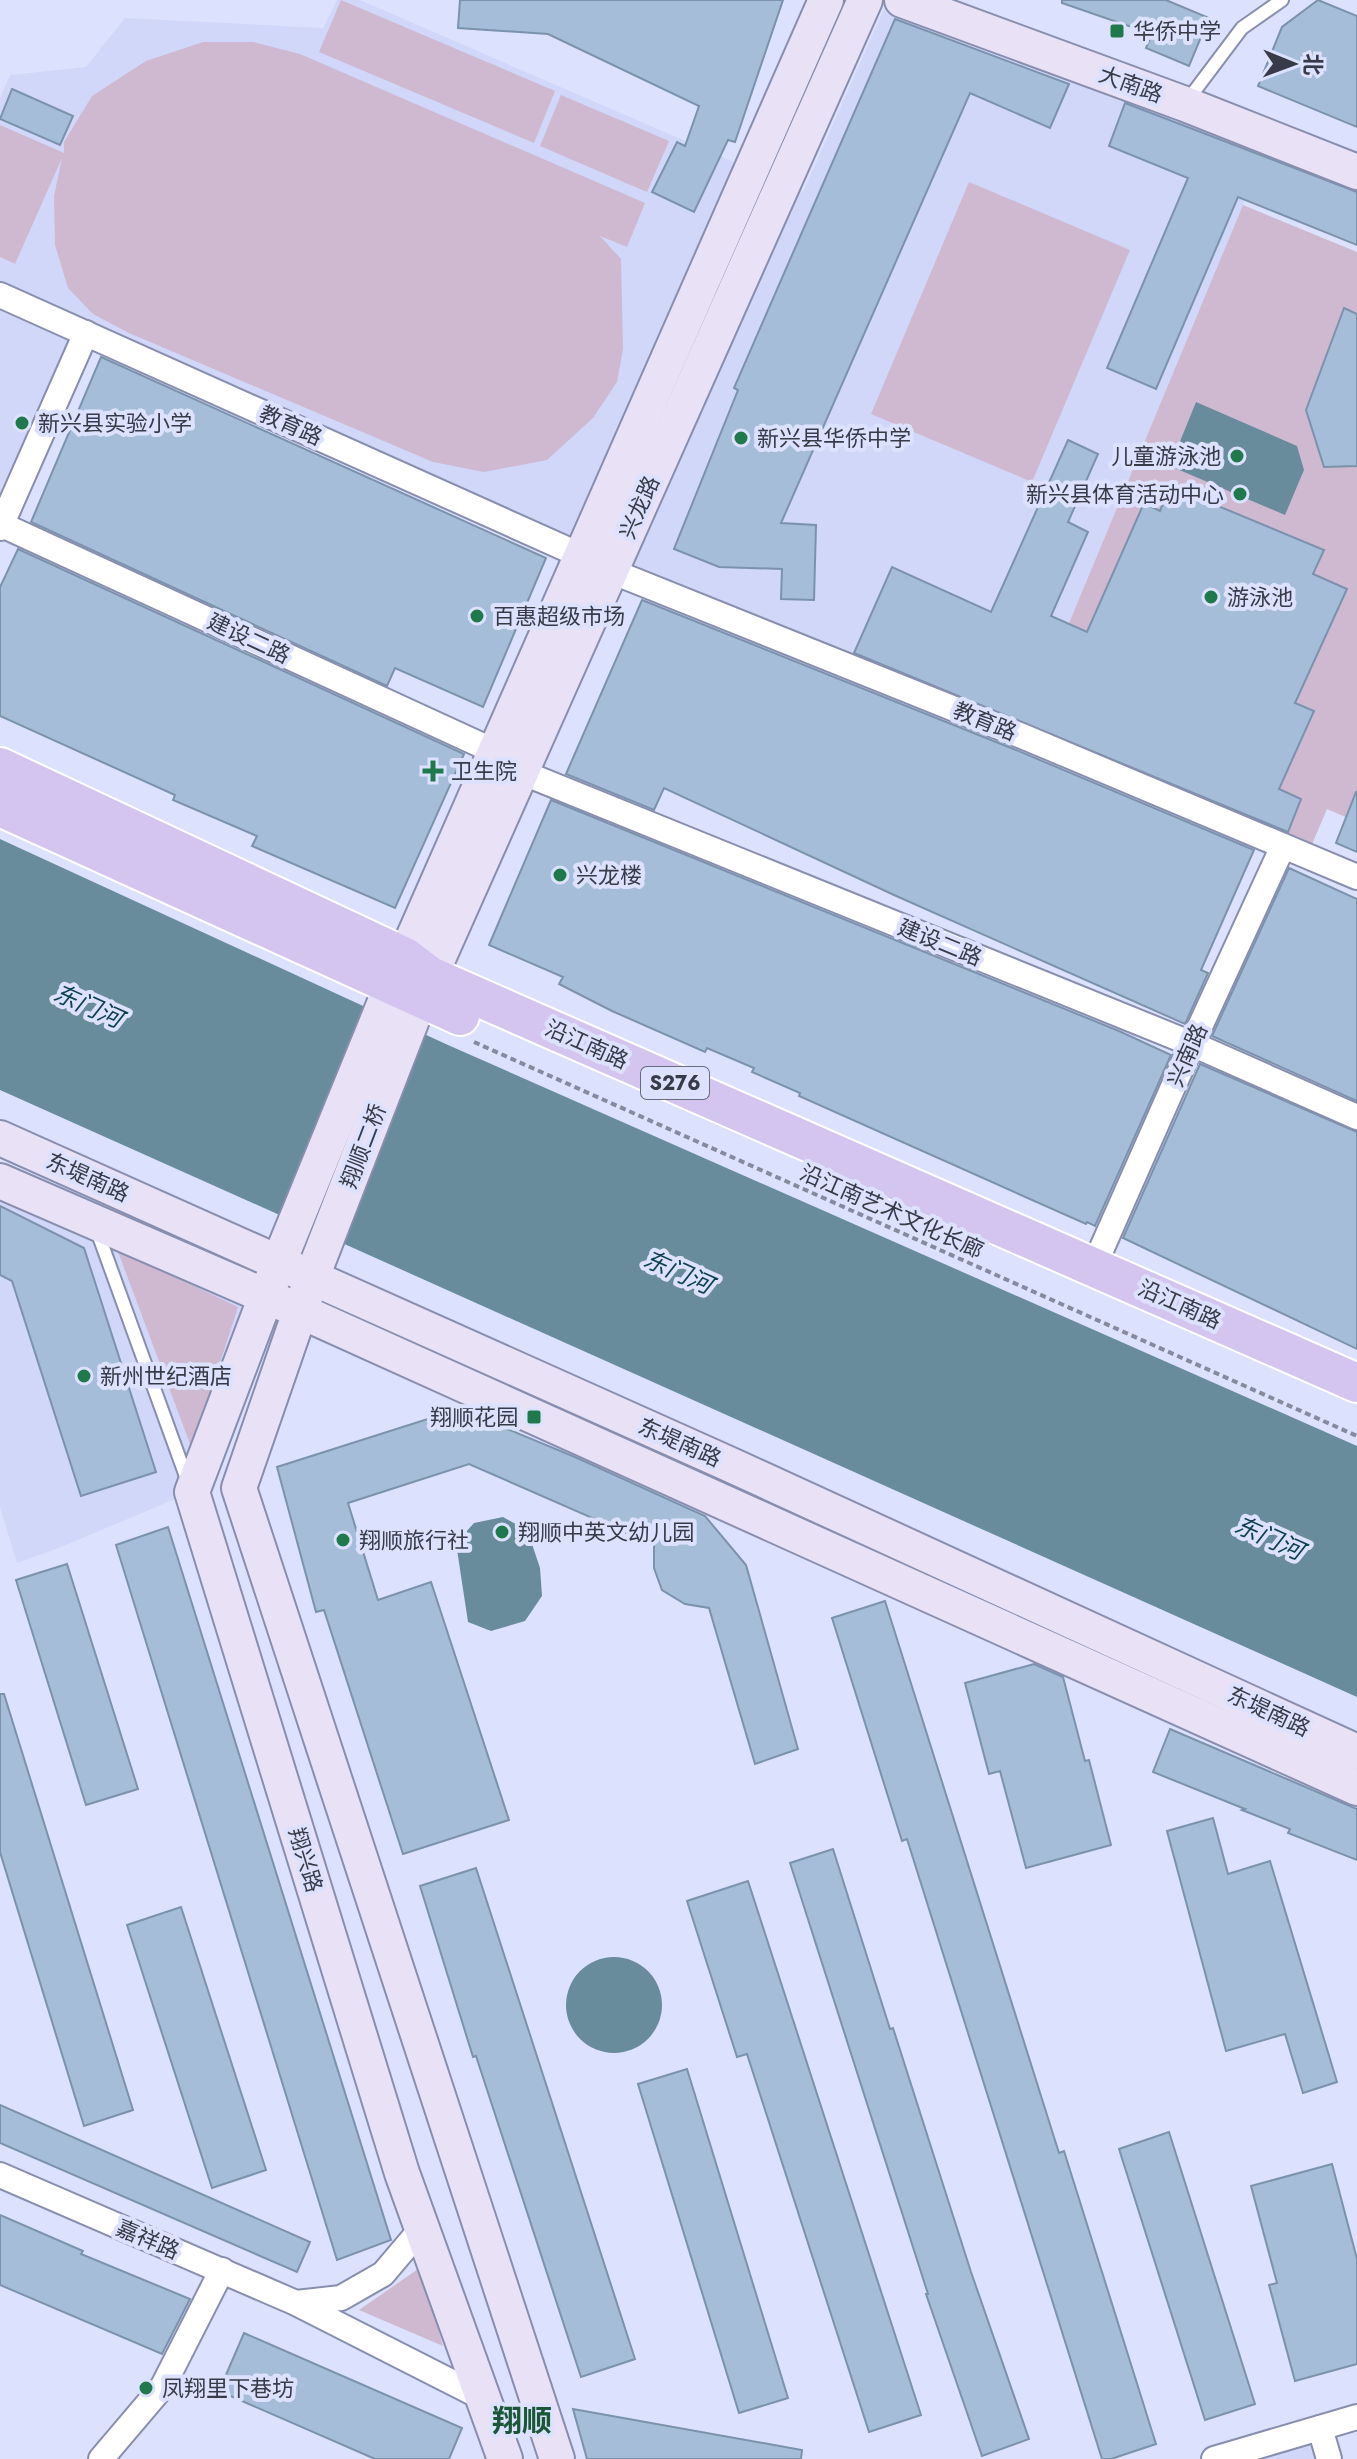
<svg xmlns="http://www.w3.org/2000/svg" width="1357" height="2459" viewBox="0 0 1357 2459" font-family="Jost,'Noto Sans SC',sans-serif">
<rect width="100%" height="100%" fill="#dce2fe"/>
<g fill="#d0d7f9">
<path d="M 337,0 L 360,0 L 803,192 L 888,0 L 1266,136 L 1243,205 L 1022,736 L 586,544 L 87,333 L 0,512 L 0,98 L 10,75 L 86,67 L 125,18 L 323,28 Z"/>
<path d="M 0,1181 L 265,1298 L 192,1492 L 56,1549 L 17,1563 L 0,1507 Z"/>
<path d="M 1320,2428 L 1329,2459 L 1214,2459 Z"/>
</g>
<g fill="#ceb9d0">
<path d="M 341,0 L 555,91 L 534,143 L 319,52 Z"/>
<path d="M 203,42 L 253,42 L 300,54 L 645,203 L 627,247 L 600,236 L 621,259 L 623,349 L 617,382 L 593,418 L 547,460 L 484,472 L 433,462 L 129,333 L 93,314 L 68,288 L 55,245 L 54,196 L 62,158 L 15,264 L 0,257 L 0,125 L 64,153 L 64,142 L 92,96 L 146,61 Z"/>
<path d="M 561,95 L 669,141 L 647,192 L 540,146 Z"/>
<path d="M 969,182 L 1130,250 L 1032,482 L 871,414 Z"/>
<path d="M 1243,205 L 1357,252 L 1357,822 L 1327,809 L 1307,856 L 1022,736 Z"/>
<path d="M 117,1249 L 238,1307 L 192,1449 Z"/>
<path d="M 421,2267 L 443,2346 L 359,2310 Z"/>
</g>
<g fill="#698c9c">
<path d="M 1196,402 L 1297,446 L 1304,470 L 1285,515 L 1170,466 Z"/>
<path d="M 0,839 L 448,1045 L 1357,1446 L 1357,1697 L 0,1090 Z"/>
<path d="M 503,1517 L 521,1527 L 532,1544 L 540,1568 L 542,1596 L 525,1621 L 491,1631 L 468,1622 L 456,1543 L 474,1523 Z"/>
<circle cx="614" cy="2005" r="48"/>
</g>
<g fill="#a5bdd8" stroke="#7b92ad" stroke-width="2">
<path d="M 460,0 L 783,0 L 735,142 L 728,140 L 694,212 L 652,192 L 677,142 L 685,146 L 699,106 L 548,34 L 458,28 Z"/>
<path d="M 1062,0 L 1166,0 L 1209,18 L 1189,66 L 1146,48 L 1152,34 L 1062,3 Z"/>
<path d="M 1318,0 L 1357,16 L 1357,127 L 1258,86 L 1282,27 Z"/>
<path d="M 895,19 L 1069,84 L 1050,128 L 970,93 L 781,523 L 816,525 L 814,600 L 781,599 L 782,569 L 719,567 L 674,549 L 738,390 L 734,388 Z"/>
<path d="M 12,89 L 73,116 L 60,145 L 0,119 Z"/>
<path d="M 1125,103 L 1357,192 L 1357,245 L 1238,197 L 1156,389 L 1107,368 L 1188,178 L 1109,146 Z"/>
<path d="M 1344,308 L 1357,314 L 1357,466 L 1324,467 L 1306,410 Z"/>
<path d="M 101,357 L 546,558 L 483,707 L 395,668 L 387,686 L 31,522 Z"/>
<path d="M 1068,440 L 1098,454 L 1068,522 L 1088,532 L 1051,616 L 1087,632 L 1144,503 L 1160,511 L 1170,486 L 1324,550 L 1313,574 L 1347,589 L 1295,703 L 1314,711 L 1279,789 L 1301,799 L 1288,832 L 854,653 L 892,567 L 991,612 Z"/>
<path d="M 18,549 L 464,754 L 395,908 L 252,846 L 257,836 L 173,800 L 175,795 L 0,716 L 0,587 Z"/>
<path d="M 642,600 L 1016,750 L 1254,850 L 1201,970 L 1208,973 L 1185,1024 L 894,895 L 664,788 L 654,810 L 566,774 Z"/>
<path d="M 1356,792 L 1357,792 L 1357,852 L 1336,843 Z"/>
<path d="M 551,800 L 1119,1031 L 1171,1055 L 1095,1226 L 1087,1222 L 1086,1224 L 799,1096 L 800,1093 L 752,1072 L 754,1068 L 707,1048 L 705,1052 L 612,1011 L 559,984 L 563,977 L 489,945 Z"/>
<path d="M 1289,868 L 1357,899 L 1357,1101 L 1212,1036 Z"/>
<path d="M 1200,1064 L 1357,1132 L 1357,1349 L 1123,1238 Z"/>
<path d="M 0,1206 L 84,1248 L 156,1472 L 81,1496 L 12,1281 L 0,1275 Z"/>
<path d="M 459,1409 L 575,1457 L 705,1516 L 746,1565 L 798,1749 L 755,1764 L 709,1608 L 685,1604 L 662,1590 L 654,1568 L 654,1545 L 469,1464 L 348,1503 L 378,1600 L 431,1582 L 509,1820 L 403,1854 L 324,1610 L 316,1612 L 277,1467 Z"/>
<path d="M 168,1527 L 391,2240 L 337,2260 L 116,1545 Z"/>
<path d="M 67,1564 L 138,1789 L 86,1805 L 16,1580 Z"/>
<path d="M 885,1601 L 1059,2153 L 1064,2151 L 1156,2444 L 1111,2459 L 1102,2459 L 907,1839 L 902,1841 L 832,1618 Z"/>
<path d="M 1034,1664 L 1063,1677 L 1085,1761 L 1089,1760 L 1111,1845 L 1026,1868 L 1000,1771 L 989,1774 L 965,1683 Z"/>
<path d="M 0,1694 L 4,1694 L 133,2110 L 84,2126 L 0,1852 Z"/>
<path d="M 1170,1729 L 1357,1809 L 1357,1860 L 1288,1833 L 1290,1829 L 1242,1810 L 1245,1809 L 1153,1772 Z"/>
<path d="M 1213,1818 L 1228,1874 L 1270,1861 L 1337,2082 L 1303,2093 L 1285,2034 L 1226,2051 L 1167,1831 Z"/>
<path d="M 833,1849 L 890,2029 L 893,2028 L 971,2272 L 1029,2439 L 982,2456 L 926,2294 L 928,2294 L 790,1863 Z"/>
<path d="M 476,1868 L 635,2359 L 581,2377 L 476,2056 L 473,2057 L 420,1886 Z"/>
<path d="M 748,1881 L 921,2415 L 869,2432 L 747,2054 L 737,2057 L 687,1901 Z"/>
<path d="M 181,1907 L 266,2170 L 212,2188 L 127,1925 Z"/>
<path d="M 687,2069 L 788,2398 L 739,2413 L 638,2084 Z"/>
<path d="M 0,2105 L 310,2242 L 297,2272 L 0,2143 Z"/>
<path d="M 1169,2132 L 1255,2404 L 1205,2420 L 1119,2149 Z"/>
<path d="M 1332,2164 L 1357,2259 L 1357,2364 L 1295,2381 L 1269,2285 L 1277,2283 L 1251,2186 Z"/>
<path d="M 0,2215 L 83,2251 L 81,2254 L 190,2299 L 162,2354 L 0,2285 Z"/>
<path d="M 244,2333 L 462,2428 L 449,2459 L 375,2459 L 219,2391 Z"/>
<path d="M 573,2409 L 802,2450 L 801,2459 L 587,2459 Z"/>
</g>
<g fill="none" stroke-linecap="round" stroke-linejoin="round">
<g stroke="#878eae" stroke-width="16">
<g id="lane">
<path d="M 1187,101 L 1242,28 L 1282,0"/>
<path d="M 96,1228 L 188,1482"/>
</g>
</g>
<g stroke="#878eae" stroke-width="28">
<g id="street">
<path d="M 0,295 L 582,556"/>
<path d="M 2,525 L 496,752"/>
<path d="M 0,528 L 86,333"/>
<path d="M 611,571 L 1022,736 L 1357,877"/>
<path d="M 521,772 L 1192,1044 L 1357,1117"/>
<path d="M 1094,1266 L 1192,1044 L 1283,846"/>
<path d="M 0,2175 L 296,2303 L 485,2399"/>
<path d="M 296,2303 L 341,2298 L 383,2274 L 422,2228"/>
<path d="M 1320,2428 L 1329,2459"/>
<path d="M 101,2459 L 163,2386 L 222,2270"/>
<path d="M 1214,2459 L 1357,2417"/>
</g>
</g>
<g stroke="#878eae" stroke-width="38">
<g id="secondary">
<path d="M 902,0 L 1185,104 L 1357,172"/>
<path d="M 0,1138 L 731,1465 L 1357,1752"/>
<path d="M 0,1181 L 300,1311 L 1357,1788"/>
<path d="M 505,2459 L 402,2173 L 192,1492 L 279,1262 L 385,1002 L 826,0"/>
<path d="M 557,2459 L 239,1488 L 312,1277 L 420,999 L 865,0"/>
</g>
</g>
<g stroke="#fff" stroke-width="42">
<g id="primary">
<path d="M 0,767 L 405,957 L 430,976 L 1357,1383"/>
<path d="M 0,807 L 460,1016"/>
</g>
</g>
<path stroke="#868a9f" stroke-width="4" stroke-dasharray="6 4" stroke-linecap="butt" d="M 474,1042 L 1357,1436"/>
<use href="#lane" stroke="#fff" stroke-width="12"/>
<use href="#street" stroke="#fff" stroke-width="24"/>
<use href="#secondary" stroke="#e9e2f7" stroke-width="34"/>
<use href="#primary" stroke="#d3c5ef" stroke-width="38"/>
</g>
<g fill="#1f794d" stroke="#dce2fe" stroke-width="3">
<rect x="1109" y="23" width="16" height="16" rx="4"/>
<circle cx="22" cy="423" r="8"/>
<circle cx="741" cy="438" r="8"/>
<circle cx="1237" cy="456" r="8"/>
<circle cx="1240" cy="494" r="8"/>
<circle cx="1211" cy="597" r="8"/>
<circle cx="477" cy="616" r="8"/>
<path d="M429 759h8v8h8v8h-8v8h-8v-8h-8v-8h8z"/>
<circle cx="560" cy="875" r="8"/>
<circle cx="84" cy="1376" r="8"/>
<rect x="526" y="1409" width="16" height="16" rx="4"/>
<circle cx="502" cy="1532" r="8"/>
<circle cx="343" cy="1540" r="8"/>
<circle cx="146" cy="2388" r="8"/>
</g>
<g text-anchor="middle" stroke-width="8" stroke-linejoin="round" paint-order="stroke">
<rect fill="#dce2fe" stroke="#686c7f" stroke-width="2" x="641" y="1067" width="68" height="32" rx="6"/>
<g font-size="20" font-weight="bold" fill="#373a48">
<text x="675" y="1090">S276</text>
</g>
<g font-size="22" fill="#373a48" stroke="#dce2fe" text-anchor="start">
<text x="1133" y="39">华侨中学</text>
<text x="38" y="431">新兴县实验小学</text>
<text x="757" y="446">新兴县华侨中学</text>
<text x="1221" y="464" text-anchor="end">儿童游泳池</text>
<text x="1224" y="502" text-anchor="end">新兴县体育活动中心</text>
<text x="1227" y="605">游泳池</text>
<text x="493" y="624">百惠超级市场</text>
<text x="451" y="779">卫生院</text>
<text x="576" y="883">兴龙楼</text>
<text x="100" y="1384">新州世纪酒店</text>
<text x="518" y="1425" text-anchor="end">翔顺花园</text>
<text x="518" y="1540">翔顺中英文幼儿园</text>
<text x="359" y="1548">翔顺旅行社</text>
<text x="162" y="2396">凤翔里下巷坊</text>
</g>
<g font-size="22" fill="#373a48" stroke="#dce2fe">
<text transform="translate(1131 84) rotate(20)" y="8">大南路</text>
<text transform="translate(291 425) rotate(24)" y="8">教育路</text>
<text transform="translate(639 507) rotate(-66)" y="8">兴龙路</text>
<text transform="translate(249 638) rotate(25)" y="8">建设二路</text>
<text transform="translate(985 721) rotate(22)" y="8">教育路</text>
<text transform="translate(940 942) rotate(22)" y="8">建设二路</text>
<text transform="translate(587 1044) rotate(24)" y="8">沿江南路</text>
<text transform="translate(1187 1055) rotate(-66)" y="8">兴南路</text>
<text transform="translate(363 1146) rotate(-69)" y="8">翔顺二桥</text>
<text transform="translate(88 1177) rotate(24)" y="8">东堤南路</text>
<text transform="translate(892 1211) rotate(24)" y="8">沿江南艺术文化长廊</text>
<text transform="translate(1180 1304) rotate(24)" y="8">沿江南路</text>
<text transform="translate(680 1442) rotate(24)" y="8">东堤南路</text>
<text transform="translate(1269 1711) rotate(25)" y="8">东堤南路</text>
<text transform="translate(306 1860) rotate(73)" y="8">翔兴路</text>
<text transform="translate(148 2239) rotate(23)" y="8">嘉祥路</text>
</g>
<g font-size="24" font-style="italic" fill="#0c3f52" stroke="#dce2fe">
<text transform="translate(88 1006) rotate(24)" y="8">东门河</text>
<text transform="translate(678 1272) rotate(24)" y="8">东门河</text>
<text transform="translate(1269 1538) rotate(24)" y="8">东门河</text>
</g>
<g font-size="30" font-weight="bold" fill="#1a5637" stroke="#dce2fe">
<text x="522" y="2431">翔顺</text>
</g>
</g>
<g transform="translate(1293 64) rotate(91)" stroke="#dce2fe" stroke-width="6" paint-order="stroke">
<path d="M0-6L14 30L0 20L-14 30Z" fill="#373a48"/>
<text y="-12" font-size="22" font-weight="bold" text-anchor="middle" fill="#373a48">北</text>
</g>
</svg>
